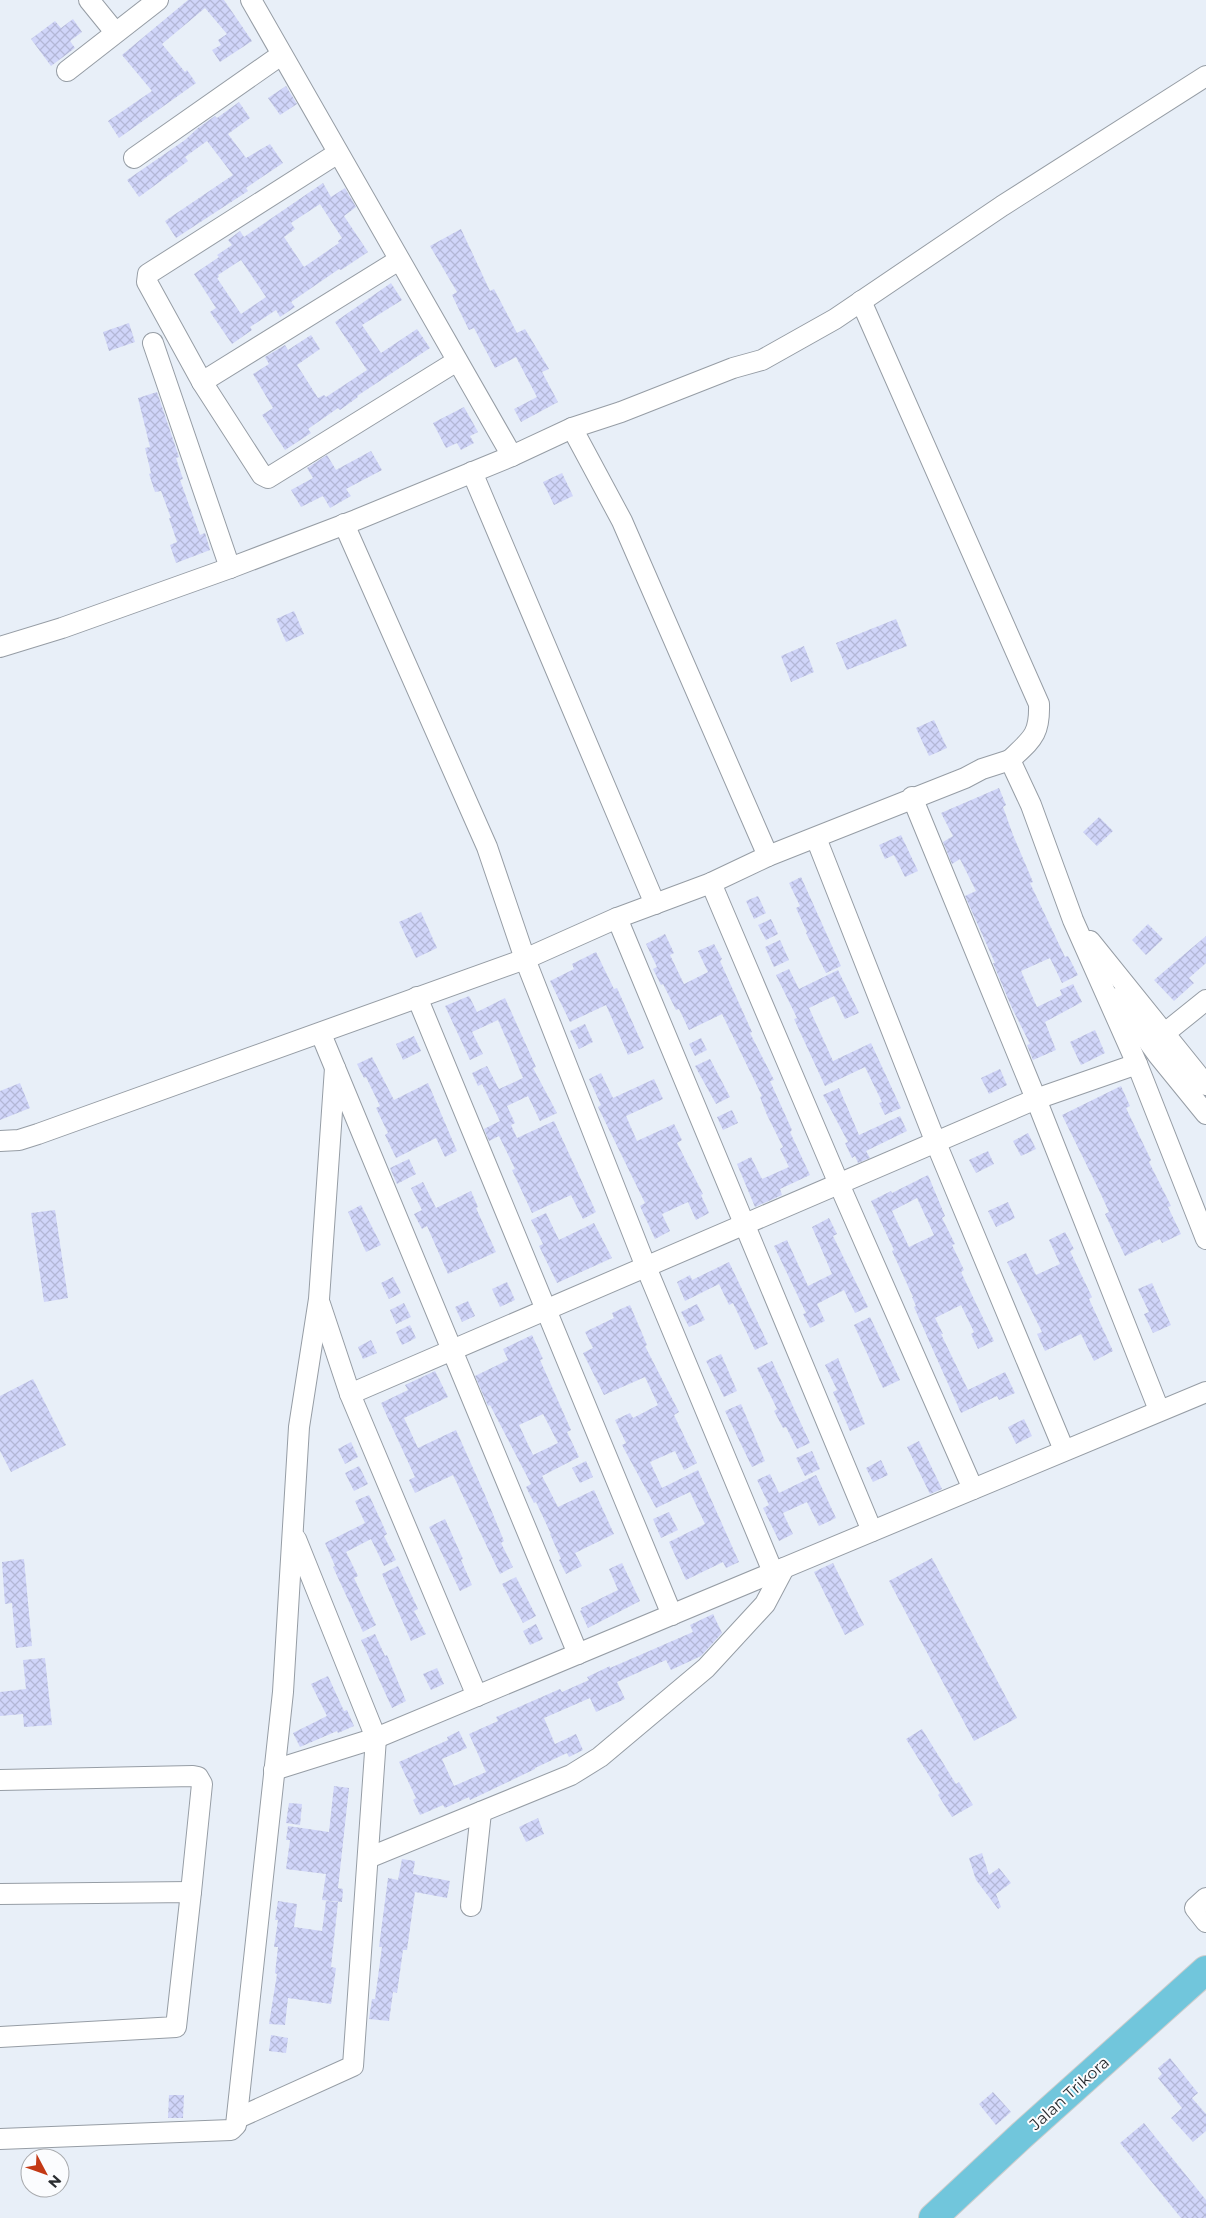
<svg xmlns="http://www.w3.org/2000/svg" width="1206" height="2218" viewBox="0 0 1206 2218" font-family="Montserrat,sans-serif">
<defs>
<pattern id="building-cross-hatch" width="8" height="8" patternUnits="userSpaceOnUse" patternTransform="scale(1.25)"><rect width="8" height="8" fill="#d0d5f9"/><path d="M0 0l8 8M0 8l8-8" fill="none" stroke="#b3b7d6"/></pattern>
</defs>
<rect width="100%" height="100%" fill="#e8eff8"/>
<g fill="url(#building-cross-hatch)" fill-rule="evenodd">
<path d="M 188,0 L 224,0 L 252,41 L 220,62 L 212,50 L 221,45 L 218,40 L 227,34 L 205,8 L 162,44 L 185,72 L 187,70 L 196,83 L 119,138 L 108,121 L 152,91 L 122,55 Z"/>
<path d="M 73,19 L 82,32 L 70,41 L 75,48 L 51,66 L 31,39 L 55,21 L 61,28 Z"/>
<path d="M 286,86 L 297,104 L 280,115 L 268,98 Z"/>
<path d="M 239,102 L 250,118 L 228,134 L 246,158 L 270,144 L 283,163 L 246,188 L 248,191 L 176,238 L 165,221 L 233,175 L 207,141 L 185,157 L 188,161 L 139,197 L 127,180 L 185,140 L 198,128 L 215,116 L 217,118 Z"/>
<path d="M 323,183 L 331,197 L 345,188 L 356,207 L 344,216 L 368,252 L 341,270 L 339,269 L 291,302 L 295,307 L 280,317 L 276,310 L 250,327 L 252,330 L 232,344 L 210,312 L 216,308 L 194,274 L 219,257 L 217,255 L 232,245 L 228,240 L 240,231 L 244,237 ZM 320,204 L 342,238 L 338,241 L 339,243 L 304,267 L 284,237 L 295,229 L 291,223 ZM 241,260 L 266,297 L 241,314 L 217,278 L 219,277 L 218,275 Z"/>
<path d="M 461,229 L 490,291 L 494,289 L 517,333 L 525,329 L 549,369 L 542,372 L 558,402 L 521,422 L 514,409 L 537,397 L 516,357 L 495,368 L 474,328 L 469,330 L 463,318 L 452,295 L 457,292 L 430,246 Z"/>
<path d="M 391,283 L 402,300 L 362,325 L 381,353 L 417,329 L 430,348 L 357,396 L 358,397 L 340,410 L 338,408 L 308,429 L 311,433 L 285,450 L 262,415 L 273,408 L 253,374 L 269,364 L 265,357 L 285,345 L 288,350 L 311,335 L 320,349 L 297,365 L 318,398 L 324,395 L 326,397 L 367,370 L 335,322 Z"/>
<path d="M 129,323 L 135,342 L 109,351 L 103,332 Z"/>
<path d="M 157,392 L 179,457 L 176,458 L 183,479 L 180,480 L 200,535 L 205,533 L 210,550 L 176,563 L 170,545 L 177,542 L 169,518 L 171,518 L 161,491 L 155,492 L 149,474 L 151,473 L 145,448 L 150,447 L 138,398 Z"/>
<path d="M 464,407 L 478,432 L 470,436 L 474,443 L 461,450 L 457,443 L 446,448 L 433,423 Z"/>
<path d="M 371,451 L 382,470 L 346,489 L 351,496 L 330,508 L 323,496 L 301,507 L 291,490 L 313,478 L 307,468 L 327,455 L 336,470 Z"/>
<path d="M 562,473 L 573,496 L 554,505 L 543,482 Z"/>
<path d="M 294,611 L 304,634 L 286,642 L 276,619 Z"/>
<path d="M 896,619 L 907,646 L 847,670 L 836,643 Z"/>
<path d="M 804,646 L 814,672 L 791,682 L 781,656 Z"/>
<path d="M 934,720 L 947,748 L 929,756 L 916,728 Z"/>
<path d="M 999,788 L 1006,805 L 1003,807 L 1013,835 L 1033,882 L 1030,883 L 1065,957 L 1068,956 L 1078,975 L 1062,983 L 1050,958 L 1021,971 L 1037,1007 L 1062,995 L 1060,990 L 1073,984 L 1082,1002 L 1045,1022 L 1056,1050 L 1033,1060 L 1027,1045 L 1030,1044 L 1012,1008 L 993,963 L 995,963 L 965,896 L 976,891 L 960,859 L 952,864 L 943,842 L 953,836 L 941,813 Z"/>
<path d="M 1099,817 L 1113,831 L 1097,846 L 1083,832 Z"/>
<path d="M 901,835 L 918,871 L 905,877 L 894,855 L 885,859 L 879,845 Z"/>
<path d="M 801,877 L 841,966 L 826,973 L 806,933 L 807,932 L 796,908 L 800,906 L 789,883 Z"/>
<path d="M 758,896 L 766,913 L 754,919 L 746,901 Z"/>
<path d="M 421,912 L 437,948 L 416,958 L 399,922 Z"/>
<path d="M 771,919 L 778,934 L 766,940 L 758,925 Z"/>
<path d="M 1148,924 L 1163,939 L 1146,955 L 1132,940 Z"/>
<path d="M 665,934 L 674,953 L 670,955 L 684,984 L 708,972 L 698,951 L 714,944 L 722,959 L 720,961 L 752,1032 L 750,1033 L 774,1080 L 770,1081 L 792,1130 L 790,1132 L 810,1175 L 780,1189 L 782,1195 L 755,1207 L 737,1164 L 751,1157 L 762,1179 L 789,1167 L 780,1149 L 783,1147 L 767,1115 L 760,1097 L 762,1096 L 722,1014 L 689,1030 L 679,1009 L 676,1010 L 663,984 L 661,985 L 653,969 L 657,967 L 646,944 Z"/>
<path d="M 1206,936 L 1206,963 L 1189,978 L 1194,983 L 1174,1001 L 1154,980 Z"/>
<path d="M 780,940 L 789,960 L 774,967 L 765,947 Z"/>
<path d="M 596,952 L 614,989 L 617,988 L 644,1048 L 628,1055 L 606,1005 L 570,1022 L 550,981 L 574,969 L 572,964 Z"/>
<path d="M 789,969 L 799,989 L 838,970 L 859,1013 L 845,1019 L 834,996 L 809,1008 L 819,1030 L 833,1061 L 871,1043 L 901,1108 L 885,1115 L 879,1103 L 882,1102 L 865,1067 L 825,1086 L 794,1019 L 797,1018 L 776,975 Z"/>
<path d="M 469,996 L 477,1012 L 505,998 L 536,1067 L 533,1068 L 557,1113 L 540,1121 L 528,1096 L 507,1106 L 515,1123 L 511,1125 L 517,1138 L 554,1121 L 596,1212 L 583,1219 L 571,1195 L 532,1213 L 512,1170 L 515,1169 L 499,1136 L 489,1141 L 484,1129 L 500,1121 L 482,1084 L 478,1086 L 472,1073 L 487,1066 L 499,1089 L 523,1078 L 498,1020 L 472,1032 L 483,1054 L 470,1060 L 445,1006 Z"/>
<path d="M 585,1024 L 593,1042 L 579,1049 L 570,1031 Z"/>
<path d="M 1095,1030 L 1105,1053 L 1081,1065 L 1070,1042 Z"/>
<path d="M 414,1036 L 421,1051 L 403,1060 L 396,1044 Z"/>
<path d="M 701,1038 L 707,1050 L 695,1056 L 689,1044 Z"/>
<path d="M 372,1057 L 394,1100 L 428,1083 L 457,1151 L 445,1157 L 436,1138 L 396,1158 L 385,1135 L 388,1133 L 376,1108 L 380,1106 L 366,1077 L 364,1078 L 357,1064 Z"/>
<path d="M 710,1059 L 730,1097 L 716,1104 L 695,1066 Z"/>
<path d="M 1000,1069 L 1007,1085 L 989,1094 L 981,1078 Z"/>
<path d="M 601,1073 L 613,1098 L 654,1079 L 663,1099 L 626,1116 L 637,1141 L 674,1124 L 682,1140 L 677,1143 L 703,1194 L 701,1195 L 709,1213 L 696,1220 L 688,1202 L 662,1214 L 670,1231 L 655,1239 L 640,1206 L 645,1203 L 598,1107 L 601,1105 L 589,1079 Z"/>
<path d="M 20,1083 L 30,1108 L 0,1120 L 0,1091 Z"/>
<path d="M 1121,1086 L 1130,1106 L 1126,1108 L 1151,1160 L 1149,1162 L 1171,1206 L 1168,1207 L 1181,1234 L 1162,1243 L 1160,1239 L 1125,1256 L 1105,1214 L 1109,1212 L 1099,1190 L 1062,1115 Z"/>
<path d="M 839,1088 L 859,1135 L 900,1116 L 907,1131 L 866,1151 L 870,1158 L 858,1163 L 855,1156 L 852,1158 L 845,1143 L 848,1142 L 823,1095 Z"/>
<path d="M 732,1110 L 738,1123 L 723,1130 L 717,1117 Z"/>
<path d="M 1028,1133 L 1036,1149 L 1021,1156 L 1013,1141 Z"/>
<path d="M 988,1151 L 994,1164 L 976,1173 L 969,1160 Z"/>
<path d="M 409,1159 L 416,1174 L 397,1184 L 390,1168 Z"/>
<path d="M 928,1175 L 945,1216 L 942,1218 L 955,1244 L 952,1245 L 964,1270 L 961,1272 L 994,1341 L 978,1349 L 971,1334 L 974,1332 L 961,1305 L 935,1318 L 943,1334 L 941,1334 L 968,1390 L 1005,1372 L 1015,1393 L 999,1400 L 997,1396 L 961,1413 L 914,1307 L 916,1306 L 912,1297 L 913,1297 L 892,1251 L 894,1250 L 871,1201 L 891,1191 L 892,1193 ZM 917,1198 L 934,1235 L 909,1247 L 892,1211 Z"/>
<path d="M 423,1182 L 436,1208 L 471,1191 L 478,1207 L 476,1208 L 496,1252 L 448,1274 L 427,1226 L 422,1229 L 414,1214 L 422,1210 L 411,1188 Z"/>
<path d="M 1008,1202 L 1015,1218 L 996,1227 L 988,1211 Z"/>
<path d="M 361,1205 L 381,1245 L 366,1252 L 348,1212 Z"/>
<path d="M 55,1210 L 68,1298 L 44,1302 L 31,1213 Z"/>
<path d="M 546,1213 L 559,1240 L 594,1223 L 612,1258 L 557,1283 L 539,1246 L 543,1244 L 531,1220 Z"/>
<path d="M 829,1218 L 837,1234 L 833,1236 L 868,1307 L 855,1313 L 844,1290 L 817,1304 L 825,1321 L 810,1328 L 803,1314 L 806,1313 L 774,1246 L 787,1240 L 808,1286 L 832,1274 L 812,1227 Z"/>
<path d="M 1065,1232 L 1074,1249 L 1070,1251 L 1092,1297 L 1089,1299 L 1113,1351 L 1094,1361 L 1081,1334 L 1045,1351 L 1037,1334 L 1042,1332 L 1007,1262 L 1026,1253 L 1036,1275 L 1060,1264 L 1049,1240 Z"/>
<path d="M 729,1262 L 768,1344 L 755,1350 L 733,1303 L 729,1305 L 719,1284 L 685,1301 L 677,1282 L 690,1275 L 692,1280 Z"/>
<path d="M 393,1277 L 401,1293 L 389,1299 L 381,1283 Z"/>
<path d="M 507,1282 L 515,1300 L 500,1307 L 492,1289 Z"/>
<path d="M 1152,1283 L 1171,1325 L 1153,1333 L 1144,1314 L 1149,1312 L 1138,1289 Z"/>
<path d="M 468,1301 L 475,1316 L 462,1322 L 455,1307 Z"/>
<path d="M 404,1303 L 411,1317 L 396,1324 L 390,1310 Z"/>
<path d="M 697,1304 L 705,1320 L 689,1327 L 681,1312 Z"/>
<path d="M 630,1305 L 647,1345 L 645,1346 L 679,1412 L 674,1415 L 697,1463 L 684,1470 L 675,1451 L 650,1462 L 662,1488 L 698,1470 L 739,1562 L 726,1568 L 723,1562 L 686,1580 L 669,1542 L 705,1524 L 690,1492 L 656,1508 L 622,1445 L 626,1443 L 615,1420 L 630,1413 L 633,1418 L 658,1405 L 645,1377 L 604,1395 L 583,1353 L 593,1348 L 585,1332 L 614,1318 L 612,1313 Z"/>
<path d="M 870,1317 L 900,1380 L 883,1388 L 854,1325 Z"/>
<path d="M 410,1325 L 416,1338 L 402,1345 L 396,1332 Z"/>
<path d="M 532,1335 L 543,1359 L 540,1360 L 571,1430 L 567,1432 L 579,1457 L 542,1476 L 558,1507 L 594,1490 L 614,1534 L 575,1553 L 582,1566 L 566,1574 L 559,1560 L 561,1559 L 550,1534 L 551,1534 L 536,1502 L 534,1503 L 526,1487 L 531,1484 L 490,1405 L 488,1406 L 475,1376 L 508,1360 L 503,1349 ZM 543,1414 L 558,1443 L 533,1455 L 519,1425 Z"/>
<path d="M 371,1340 L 377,1353 L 363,1359 L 358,1347 Z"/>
<path d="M 721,1354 L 737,1391 L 724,1397 L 706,1361 Z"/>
<path d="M 838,1358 L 865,1424 L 850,1431 L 833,1392 L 837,1390 L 825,1365 Z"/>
<path d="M 772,1361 L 810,1443 L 797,1449 L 786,1427 L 783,1428 L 774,1411 L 777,1409 L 757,1368 Z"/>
<path d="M 435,1371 L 448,1397 L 404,1418 L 418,1448 L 456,1430 L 485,1495 L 504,1541 L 501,1543 L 513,1567 L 500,1574 L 453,1475 L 415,1493 L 409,1480 L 415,1477 L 381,1403 L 408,1390 L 405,1385 Z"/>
<path d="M 33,1379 L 66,1445 L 11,1472 L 0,1451 L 0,1396 Z"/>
<path d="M 741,1404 L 765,1461 L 752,1467 L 725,1411 Z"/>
<path d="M 1024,1419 L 1032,1436 L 1016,1444 L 1008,1427 Z"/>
<path d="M 919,1441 L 942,1489 L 930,1494 L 907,1447 Z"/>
<path d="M 351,1442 L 358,1457 L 345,1464 L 338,1449 Z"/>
<path d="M 812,1451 L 820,1469 L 805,1476 L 796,1458 Z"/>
<path d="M 881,1460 L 888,1475 L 873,1482 L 866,1468 Z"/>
<path d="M 586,1461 L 593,1477 L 580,1483 L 572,1468 Z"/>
<path d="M 359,1466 L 368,1484 L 354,1491 L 345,1473 Z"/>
<path d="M 770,1474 L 779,1493 L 816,1475 L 836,1518 L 819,1526 L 807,1502 L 783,1513 L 793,1534 L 779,1541 L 763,1508 L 769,1505 L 757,1480 Z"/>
<path d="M 369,1495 L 387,1534 L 384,1536 L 396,1560 L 384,1566 L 371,1539 L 346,1552 L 358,1576 L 354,1578 L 376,1625 L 363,1632 L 333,1567 L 335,1566 L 325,1543 L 365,1523 L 355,1501 Z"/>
<path d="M 669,1512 L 678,1530 L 661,1538 L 653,1519 Z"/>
<path d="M 445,1519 L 463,1559 L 461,1560 L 472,1585 L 460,1591 L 429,1527 Z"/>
<path d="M 932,1558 L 1017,1718 L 974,1741 L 889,1581 Z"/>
<path d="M 24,1559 L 32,1646 L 16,1648 L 12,1603 L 5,1604 L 2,1562 Z"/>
<path d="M 622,1563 L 640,1601 L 588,1628 L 580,1611 L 582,1610 L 581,1608 L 618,1590 L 609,1569 Z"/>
<path d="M 833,1563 L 864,1625 L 845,1635 L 814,1572 Z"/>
<path d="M 398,1566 L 418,1609 L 414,1611 L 426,1634 L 411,1641 L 382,1574 Z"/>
<path d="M 516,1577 L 536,1616 L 523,1623 L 502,1584 Z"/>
<path d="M 713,1614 L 722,1633 L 701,1656 L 671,1670 L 666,1660 L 617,1682 L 625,1699 L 596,1712 L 590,1698 L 544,1718 L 555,1744 L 576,1734 L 583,1750 L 569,1757 L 567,1753 L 535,1768 L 535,1769 L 470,1800 L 469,1797 L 445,1808 L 443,1805 L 420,1815 L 413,1800 L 416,1798 L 399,1762 L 448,1740 L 447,1737 L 459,1731 L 467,1748 L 442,1759 L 454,1786 L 486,1772 L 469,1734 L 498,1721 L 496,1717 L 560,1689 L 562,1692 L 589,1680 L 587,1677 L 610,1666 L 610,1668 L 693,1632 L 690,1625 Z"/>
<path d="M 536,1624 L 543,1639 L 530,1645 L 523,1631 Z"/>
<path d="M 375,1634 L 385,1656 L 387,1655 L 406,1701 L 392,1708 L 361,1640 Z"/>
<path d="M 45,1658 L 52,1725 L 24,1727 L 23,1714 L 0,1716 L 0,1692 L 26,1689 L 23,1660 Z"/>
<path d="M 437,1668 L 444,1684 L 431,1690 L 423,1674 Z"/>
<path d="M 328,1676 L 344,1711 L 347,1710 L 354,1726 L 338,1733 L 337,1731 L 300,1747 L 293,1733 L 327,1716 L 311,1684 Z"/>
<path d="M 922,1729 L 956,1784 L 959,1782 L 973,1805 L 952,1817 L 938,1795 L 940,1793 L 906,1739 Z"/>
<path d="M 334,1786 L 349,1788 L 338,1888 L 343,1889 L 342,1902 L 322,1900 L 326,1874 L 286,1869 L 290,1840 L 286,1840 L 288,1826 L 329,1832 Z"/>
<path d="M 289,1803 L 302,1804 L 300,1825 L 286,1823 Z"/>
<path d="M 538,1818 L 544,1834 L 526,1842 L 519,1827 Z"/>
<path d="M 982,1853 L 989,1875 L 999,1868 L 1011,1883 L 996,1894 L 1001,1907 L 998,1909 L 976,1880 L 969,1858 Z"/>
<path d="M 402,1859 L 415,1861 L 413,1874 L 450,1881 L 447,1898 L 415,1892 L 407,1950 L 403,1950 L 397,1993 L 393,1992 L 389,2021 L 369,2019 L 372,1999 L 375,1999 L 382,1947 L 379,1947 L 388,1878 L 398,1880 Z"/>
<path d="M 278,1901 L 297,1904 L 294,1927 L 322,1931 L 326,1901 L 338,1902 L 331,1967 L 336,1968 L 331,2004 L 288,1998 L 285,2025 L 269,2024 L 277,1974 L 275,1973 L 278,1947 L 274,1947 L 278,1920 L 275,1920 Z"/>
<path d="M 271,2035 L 288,2038 L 286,2053 L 269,2051 Z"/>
<path d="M 1170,2058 L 1198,2093 L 1192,2098 L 1206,2114 L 1206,2131 L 1193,2142 L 1171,2118 L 1182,2108 L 1158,2078 L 1162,2074 L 1158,2068 Z"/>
<path d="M 993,2092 L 1011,2112 L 996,2125 L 979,2104 Z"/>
<path d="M 169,2095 L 184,2095 L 183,2118 L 168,2118 Z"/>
<path d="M 1144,2123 L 1206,2200 L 1206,2218 L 1181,2218 L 1120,2143 Z"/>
</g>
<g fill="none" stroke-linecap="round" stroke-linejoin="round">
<g stroke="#969da5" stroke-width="22">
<g id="street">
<path d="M 89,0 L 115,32"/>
<path d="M 251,0 L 512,456"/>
<path d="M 67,71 L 158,0"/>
<path d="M 338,153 L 148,274 L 147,282 L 202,382 L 262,475 L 268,478 L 457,361"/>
<path d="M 134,158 L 281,55"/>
<path d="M 861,301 L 1039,704 C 1040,735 1032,739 1010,760"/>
<path d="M 153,343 L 230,568"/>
<path d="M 202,382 L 399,260"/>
<path d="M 572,428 L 622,521 L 768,856"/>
<path d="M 472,472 L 655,904"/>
<path d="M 344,524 L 487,847 L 525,959 L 646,1267 L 773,1572"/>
<path d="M 0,647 L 62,628 L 230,568 L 356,520 L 512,456 L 572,428 L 621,412 L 733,368 L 762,360 L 835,319 L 1002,206 L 1206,76"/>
<path d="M 912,797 L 1036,1099 L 1159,1410"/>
<path d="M 816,838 L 936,1143 L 1064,1450"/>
<path d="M 711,883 L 839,1184 L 973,1489"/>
<path d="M 617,918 L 872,1531"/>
<path d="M 1090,941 L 1206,1085"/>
<path d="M 417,997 L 672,1615"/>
<path d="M 1117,998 L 1158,1055 L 1206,1114"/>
<path d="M 1165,1033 L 1206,1000"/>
<path d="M 321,1034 L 578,1654"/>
<path d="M 0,1141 L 19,1140 L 38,1134 L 525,959 L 617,918 L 711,883 L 768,856 L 965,778 L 982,769 L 1010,760 L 1031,805 L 1073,920 L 1137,1064 L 1206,1239"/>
<path d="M 320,1304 L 350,1394 L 477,1696"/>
<path d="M 350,1394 L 1036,1099 L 1137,1064"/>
<path d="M 274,1770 L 376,1738 L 1206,1392"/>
<path d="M 0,1780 L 193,1776 L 198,1777 L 202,1784 L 191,1892"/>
<path d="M 368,1858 L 571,1775 L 600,1757 L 706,1668 L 765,1604 L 784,1568"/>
<path d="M 0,1894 L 191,1892 L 176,2027 L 0,2037"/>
<path d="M 1206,1898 L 1195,1908 L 1206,1922"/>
<path d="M 471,1906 L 481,1812"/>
<path d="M 238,2118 L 353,2066 L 376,1738 L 296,1539"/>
<path d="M 0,2139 L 231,2130 L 236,2125 L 283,1692 L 299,1427 L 319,1299 L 335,1068"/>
</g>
</g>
<g stroke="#cccdcd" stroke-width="30">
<path id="primary" d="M 933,2218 L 1022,2135 L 1206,1970"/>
</g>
<use href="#street" stroke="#fff" stroke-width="20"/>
<use href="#primary" stroke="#71c6dc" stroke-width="28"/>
</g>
<g text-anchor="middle" stroke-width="4" stroke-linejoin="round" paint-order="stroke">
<g font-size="16" fill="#2a2d30" stroke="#fbfcfe">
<text transform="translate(1069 2093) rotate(-42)" y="6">Jalan Trikora</text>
</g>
</g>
<g transform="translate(45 2173) rotate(131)"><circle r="24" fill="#fbfcfe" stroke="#a7a9ac"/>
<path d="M0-4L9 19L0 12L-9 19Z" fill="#c33915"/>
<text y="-8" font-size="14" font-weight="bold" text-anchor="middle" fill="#2a2d30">N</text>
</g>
</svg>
